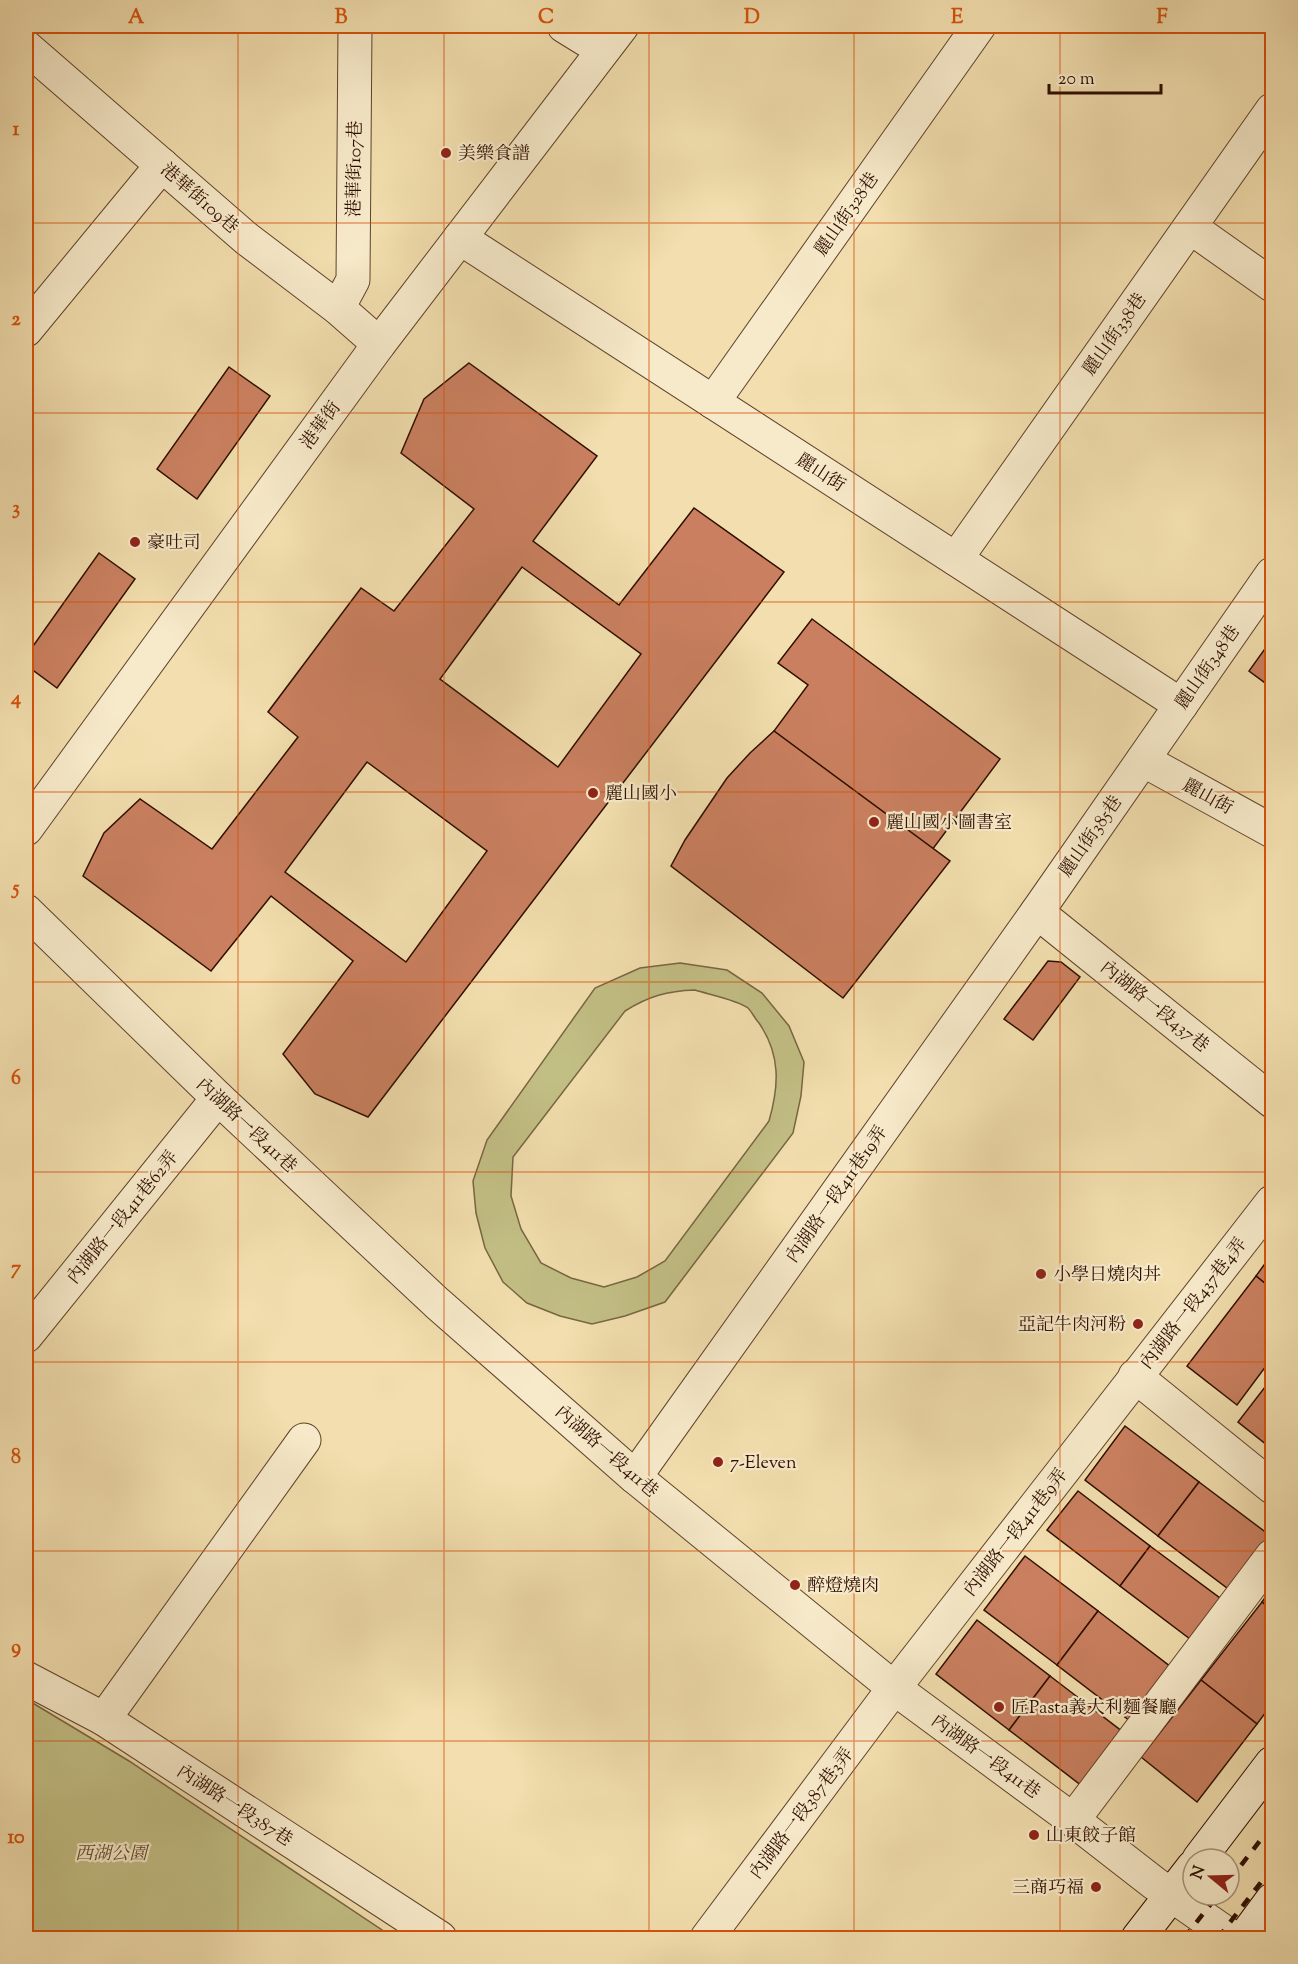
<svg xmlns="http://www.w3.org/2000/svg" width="1298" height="1964" viewBox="0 0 1298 1964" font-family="'Sorts Mill Goudy','Noto Serif TC',serif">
<rect width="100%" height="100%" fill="#f2deae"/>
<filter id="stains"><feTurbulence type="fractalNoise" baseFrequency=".00333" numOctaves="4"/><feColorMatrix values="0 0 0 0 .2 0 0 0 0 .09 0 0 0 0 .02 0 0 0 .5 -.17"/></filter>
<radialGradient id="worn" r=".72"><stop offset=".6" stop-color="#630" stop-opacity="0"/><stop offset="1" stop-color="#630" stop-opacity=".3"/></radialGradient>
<g fill="#c2bf85" stroke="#786643" stroke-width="1.5" fill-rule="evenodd">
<path d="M 680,963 L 727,970 L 762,993 L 789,1026 L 804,1062 L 801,1096 L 793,1133 L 665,1302 L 625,1316 L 592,1324 L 560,1316 L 527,1303 L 503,1282 L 485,1248 L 476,1213 L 473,1181 L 487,1140 L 595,988 L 640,968 ZM 695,990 C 707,994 738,1000 748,1008 C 752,1012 755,1019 759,1023 C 781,1055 779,1086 769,1121 L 665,1261 L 637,1277 L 604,1287 L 571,1278 L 541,1263 L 521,1229 L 511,1196 L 513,1157 L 625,1011 C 649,996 667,991 695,990 Z"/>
<path d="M 26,1699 L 129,1761 L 382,1930 L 377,1938 L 26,1938 Z"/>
</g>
<g fill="#ca8060" stroke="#2f0e01" stroke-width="1.5" fill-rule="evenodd">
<path d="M 469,363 L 597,456 L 533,541 L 619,605 L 694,508 L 784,572 L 368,1117 L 315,1094 L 283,1054 L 353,961 L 271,896 L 211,971 L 83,876 L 104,833 L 140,799 L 212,849 L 298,737 L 268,712 L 361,588 L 394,611 L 474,509 L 401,453 L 424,399 ZM 522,567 L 641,654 L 558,767 L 440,679 ZM 367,762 L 487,851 L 406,962 L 285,872 Z"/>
<path d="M 229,367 L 270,396 L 197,499 L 157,469 Z"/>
<path d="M 99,553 L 135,579 L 57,688 L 26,665 L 26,656 Z"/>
<path d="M 812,619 L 1000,759 L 932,850 L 774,731 L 808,685 L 778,663 Z"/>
<path d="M 1272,639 L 1272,688 L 1249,671 Z"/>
<path d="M 774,731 L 950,861 L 843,998 L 671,866 L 685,840 L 727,778 L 750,753 Z"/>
<path d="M 1048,961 L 1061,962 L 1080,977 L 1033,1040 L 1004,1019 Z"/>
<path d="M 1272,1254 L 1272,1289 L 1256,1276 Z"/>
<path d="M 1256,1276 L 1272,1289 L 1272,1358 L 1237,1405 L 1187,1366 Z"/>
<path d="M 1272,1378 L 1272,1449 L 1238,1422 Z"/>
<path d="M 1125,1426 L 1199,1482 L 1158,1536 L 1085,1480 Z"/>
<path d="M 1199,1482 L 1272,1537 L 1231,1591 L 1158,1536 Z"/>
<path d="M 1078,1491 L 1150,1546 L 1120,1586 L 1047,1530 Z"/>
<path d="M 1150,1546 L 1224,1601 L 1194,1642 L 1120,1586 Z"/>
<path d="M 1025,1556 L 1098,1611 L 1057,1665 L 984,1610 Z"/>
<path d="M 1272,1588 L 1272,1611 L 1262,1602 Z"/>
<path d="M 1262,1602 L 1272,1611 L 1272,1704 L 1257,1724 L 1201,1680 Z"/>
<path d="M 1098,1611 L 1171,1667 L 1130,1721 L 1057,1665 Z"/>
<path d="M 977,1620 L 1050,1676 L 1009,1730 L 936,1674 Z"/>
<path d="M 1050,1676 L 1123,1732 L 1082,1786 L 1009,1730 Z"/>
<path d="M 1201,1680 L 1257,1724 L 1197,1802 L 1141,1757 Z"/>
</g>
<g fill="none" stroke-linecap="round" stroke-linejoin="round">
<g stroke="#60422c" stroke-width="35">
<g id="minor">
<path d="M 564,26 L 603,50"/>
<path d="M 26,47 L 247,239 L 338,308 L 379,344"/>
<path d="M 1190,227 L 1272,285"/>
<path d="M 460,238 L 1181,705"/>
<path d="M 338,308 L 353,280 L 355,26"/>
<path d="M 26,330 L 162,165"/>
<path d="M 713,402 L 979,26"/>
<path d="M 956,559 L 1272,110"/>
<path d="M 1143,760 L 1272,831"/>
<path d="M 26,829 L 379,344 L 622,26"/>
<path d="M 26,911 L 218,1098 L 437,1303 L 635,1477 L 894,1688 L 1073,1820 L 1154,1883 L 1233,1938"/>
<path d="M 1037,912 L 1272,1101"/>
<path d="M 26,1336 L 218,1098"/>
<path d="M 1135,1376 L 1272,1487"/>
<path d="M 635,1477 L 1037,912 L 1272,574"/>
<path d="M 26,1678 L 104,1719 L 440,1938"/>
<path d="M 104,1719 L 304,1440"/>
<path d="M 1073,1820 L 1272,1556"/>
<path d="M 707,1938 L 894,1688 L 1272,1202"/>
</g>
</g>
<g stroke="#2f0e01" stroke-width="35">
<g id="secondary">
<path d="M 1199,1859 L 1272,1763"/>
<path d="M 1138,1938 L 1193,1867"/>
<path d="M 1244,1938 L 1272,1900"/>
</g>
</g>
<use href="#minor" stroke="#f7eaca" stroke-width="33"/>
<use href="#secondary" stroke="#f7eaca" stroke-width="33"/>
<g stroke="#2f0e01" stroke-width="4.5" stroke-dasharray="10 10" stroke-linecap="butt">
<path d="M 1229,1881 L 1272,1825"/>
<path d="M 1184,1938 L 1218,1895"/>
<path d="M 1218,1938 L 1272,1868"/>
</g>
</g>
<path fill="none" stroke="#d6520b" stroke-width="1.5" stroke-opacity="0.55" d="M 238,26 L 238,1938M 444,26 L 444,1938M 649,26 L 649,1938M 854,26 L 854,1938M 1060,26 L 1060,1938M 26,223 L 1272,223M 26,413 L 1272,413M 26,602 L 1272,602M 26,792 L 1272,792M 26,982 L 1272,982M 26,1172 L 1272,1172M 26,1362 L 1272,1362M 26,1551 L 1272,1551M 26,1741 L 1272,1741"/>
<g fill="#8f2418" stroke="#f7eaca" stroke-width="2">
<circle cx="446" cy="153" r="6"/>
<circle cx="135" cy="542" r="6"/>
<circle cx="593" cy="793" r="6"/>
<circle cx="874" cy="822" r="6"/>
<circle cx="1041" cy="1274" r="6"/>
<circle cx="1138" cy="1324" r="6"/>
<circle cx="718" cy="1462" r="6"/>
<circle cx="795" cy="1585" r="6"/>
<circle cx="999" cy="1707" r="6"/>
<circle cx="1034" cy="1835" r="6"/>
<circle cx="1096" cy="1887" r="6"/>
</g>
<g text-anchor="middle" stroke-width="4.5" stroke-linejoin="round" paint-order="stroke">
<g font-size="18" fill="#2f0e01" stroke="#f7eaca" text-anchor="start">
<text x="458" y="159">美樂食譜</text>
<text x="147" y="548">豪吐司</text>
<text x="605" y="799">麗山國小</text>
<text x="886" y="828">麗山國小圖書室</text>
<text x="1053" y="1280">小學日燒肉丼</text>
<text x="1126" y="1330" text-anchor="end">亞記牛肉河粉</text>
<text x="730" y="1468">7-Eleven</text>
<text x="807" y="1591">醉燈燒肉</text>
<text x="1011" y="1713">匠Pasta義大利麵餐廳</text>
<text x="1046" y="1841">山東餃子館</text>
<text x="1084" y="1893" text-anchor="end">三商巧福</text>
</g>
<g font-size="18" fill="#2f0e01" stroke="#f7eaca">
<text transform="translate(354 169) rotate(-89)" y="6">港華街107巷</text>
<text transform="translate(200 198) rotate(41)" y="6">港華街109巷</text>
<text transform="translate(846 214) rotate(-55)" y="6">麗山街328巷</text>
<text transform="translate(1114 334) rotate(-55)" y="6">麗山街338巷</text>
<text transform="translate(320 425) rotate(-54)" y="6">港華街</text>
<text transform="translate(821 472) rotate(33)" y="6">麗山街</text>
<text transform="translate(1207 667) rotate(-55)" y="6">麗山街348巷</text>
<text transform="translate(1208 796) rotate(29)" y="6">麗山街</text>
<text transform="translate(1090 836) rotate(-55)" y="6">麗山街385巷</text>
<text transform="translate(1155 1006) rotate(39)" y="6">內湖路一段437巷</text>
<text transform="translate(247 1125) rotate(43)" y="6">內湖路一段411巷</text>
<text transform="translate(836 1194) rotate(-55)" y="6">內湖路一段411巷19弄</text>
<text transform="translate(122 1217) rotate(-51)" y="6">內湖路一段411巷62弄</text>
<text transform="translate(1193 1303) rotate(-52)" y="6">內湖路一段437巷4弄</text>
<text transform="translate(607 1451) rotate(41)" y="6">內湖路一段411巷</text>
<text transform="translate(1015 1532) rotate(-52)" y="6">內湖路一段411巷9弄</text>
<text transform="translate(986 1756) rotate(36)" y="6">內湖路一段411巷</text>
<text transform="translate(235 1805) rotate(33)" y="6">內湖路一段387巷</text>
<text transform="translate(801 1813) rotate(-53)" y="6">內湖路一段387巷3弄</text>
</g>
<g font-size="18" font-style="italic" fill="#624c2f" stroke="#f7eaca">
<text x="111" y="1859">西湖公園</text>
</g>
</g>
<rect width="1298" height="1964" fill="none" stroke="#f2deae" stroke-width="66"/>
<g transform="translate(1211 1877) rotate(289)"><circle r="28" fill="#f7eaca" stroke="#a7927a" stroke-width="1.5"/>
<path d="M0-4.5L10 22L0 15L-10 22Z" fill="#8f2418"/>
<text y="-9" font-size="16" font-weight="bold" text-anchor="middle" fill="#2f0e01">N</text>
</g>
<path d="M1049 84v9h112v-9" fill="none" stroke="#2f0e01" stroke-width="3"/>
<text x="1058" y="84" font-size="18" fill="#2f0e01" stroke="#f7eaca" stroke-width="4.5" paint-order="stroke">20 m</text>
<rect x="33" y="33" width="1232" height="1898" fill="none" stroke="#d6520b" stroke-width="2"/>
<g font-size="20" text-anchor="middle" font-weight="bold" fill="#d6520b">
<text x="136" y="23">A</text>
<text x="341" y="23">B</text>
<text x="546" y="23">C</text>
<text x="752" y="23">D</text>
<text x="957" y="23">E</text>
<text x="1162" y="23">F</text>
<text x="16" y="135">1</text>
<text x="16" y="325">2</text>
<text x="16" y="514">3</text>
<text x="16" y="704">4</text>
<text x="16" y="894">5</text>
<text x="16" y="1084">6</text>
<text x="16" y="1274">7</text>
<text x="16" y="1463">8</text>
<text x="16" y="1653">9</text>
<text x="16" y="1843">10</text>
</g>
<rect width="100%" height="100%" filter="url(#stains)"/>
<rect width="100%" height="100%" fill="url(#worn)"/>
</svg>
